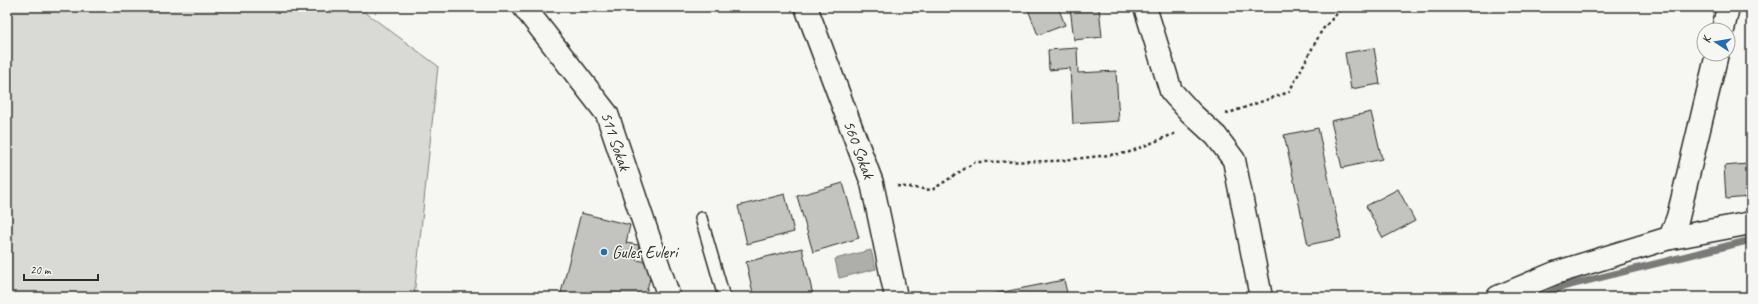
<svg xmlns="http://www.w3.org/2000/svg" width="1758" height="304" viewBox="0 0 1758 304" font-family="Caveat,sans-serif">
<rect width="100%" height="100%" fill="#f6f6f2"/>
<filter id="ink" filterUnits="userSpaceOnUse"><feTurbulence type="fractalNoise" baseFrequency=".025" numOctaves="2"/><feDisplacementMap in="SourceGraphic" scale="8" xChannelSelector="R" yChannelSelector="G"/><feConvolveMatrix kernelMatrix="1 2 1 2 8 2 1 2 1" color-interpolation-filters="sRGB"/></filter>
<g filter="url(#ink)">
<path fill="#d9d9d5" stroke="#828280" d="M 7,7 L 358,7 L 438,66 L 414,297 L 7,297 Z"/>
<path fill="#aeaeab" stroke="#7a7a78" d="M 871,250 L 876,269 L 839,278 L 835,259 Z"/>
<g fill="none" stroke-linecap="round" stroke-linejoin="round">
<path stroke="#7a7a78" stroke-width="7" d="M 1542,297 L 1562,287 L 1751,240"/>
</g>
<g fill="#c3c3c0" stroke="#2b2b2b">
<path d="M 1027,7 L 1058,7 L 1065,25 L 1038,35 Z"/>
<path d="M 1070,7 L 1099,7 L 1102,37 L 1074,40 Z"/>
<path d="M 1077,48 L 1078,73 L 1116,71 L 1119,121 L 1073,124 L 1070,68 L 1049,70 L 1048,50 Z"/>
<path d="M 1374,48 L 1380,84 L 1351,89 L 1345,53 Z"/>
<path d="M 1371,112 L 1382,159 L 1342,168 L 1331,121 Z"/>
<path d="M 1318,128 L 1341,238 L 1308,245 L 1284,135 Z"/>
<path d="M 1747,164 L 1749,197 L 1726,199 L 1724,166 Z"/>
<path d="M 843,183 L 859,238 L 813,252 L 797,196 Z"/>
<path d="M 1398,189 L 1415,221 L 1383,238 L 1366,206 Z"/>
<path d="M 785,194 L 794,232 L 747,244 L 738,206 Z"/>
<path d="M 581,213 L 630,225 L 626,243 L 639,245 L 636,260 L 654,263 L 645,297 L 560,297 Z"/>
<path d="M 802,248 L 813,295 L 803,297 L 754,297 L 746,262 Z"/>
<path d="M 1064,280 L 1068,297 L 978,297 Z"/>
</g>
<g fill="none" stroke-linecap="round" stroke-linejoin="round">
<g stroke="#2b2b2b" stroke-width="14">
<path id="service" d="M 701,218 L 724,297"/>
</g>
<g stroke="#2b2b2b" stroke-width="25">
<g id="minor">
<path id="s1" d="M 524,7 L 607,114 L 669,297"/>
<path id="s2" d="M 806,7 L 872,183 L 896,297"/>
<path d="M 1145,7 L 1171,91 L 1191,113 L 1216,136 L 1234,160 L 1261,297"/>
<path d="M 1723,30 L 1728,7"/>
<path d="M 1670,238 L 1678,217 L 1717,54"/>
<path d="M 1498,297 L 1555,273 L 1666,239 L 1751,223"/>
</g>
</g>
<g stroke="#2b2b2b" stroke-width="2.5" stroke-dasharray="3 3" stroke-linecap="butt">
<path d="M 1226,114 L 1289,92 L 1322,30 L 1343,7"/>
<path d="M 897,186 L 932,190 L 975,162 L 1056,161 L 1127,153 L 1176,133"/>
</g>
<use href="#service" stroke="#f6f6f2" stroke-width="11"/>
<use href="#minor" stroke="#f6f6f2" stroke-width="22"/>
</g>
</g>
<circle fill="#1f6fb2" stroke="#f6f6f2" stroke-width="1.5" cx="604" cy="252" r="4"/>
<g text-anchor="middle" stroke-width="3" stroke-linejoin="round" paint-order="stroke">
<g font-size="17" fill="#2b2b2b" stroke="#f6f6f2">
<text dy="6" stroke="none"><textPath href="#s1" startOffset="164">511 Sokak</textPath></text>
<text dy="6" stroke="none"><textPath href="#s2" startOffset="152">560 Sokak</textPath></text>
</g>
<g font-size="17" fill="#2b2b2b" stroke="#f6f6f2" text-anchor="start">
<text x="612" y="258">Gules Evleri</text>
</g>
</g>
<rect width="1758" height="304" fill="none" stroke="#f6f6f2" stroke-width="24"/>
<rect x="12" y="12" width="1734" height="280" fill="none" stroke="#2b2b2b" stroke-width="1.5" filter="url(#ink)"/>
<g transform="translate(1716 42) rotate(282)"><circle r="19" fill="#f6f6f2" stroke="#a5a5a2"/>
<path d="M0-3L7 15L0 10L-7 15Z" fill="#1f6fb2"/>
<text y="-6" font-size="11" font-weight="bold" text-anchor="middle" fill="#2b2b2b">K</text>
</g>
<path d="M24 274v6h74v-6" fill="none" stroke="#2b2b2b" stroke-width="2"/>
<text x="30" y="274" font-size="12" fill="#2b2b2b" stroke="#f6f6f2" stroke-width="3" paint-order="stroke">20 m</text>
</svg>
